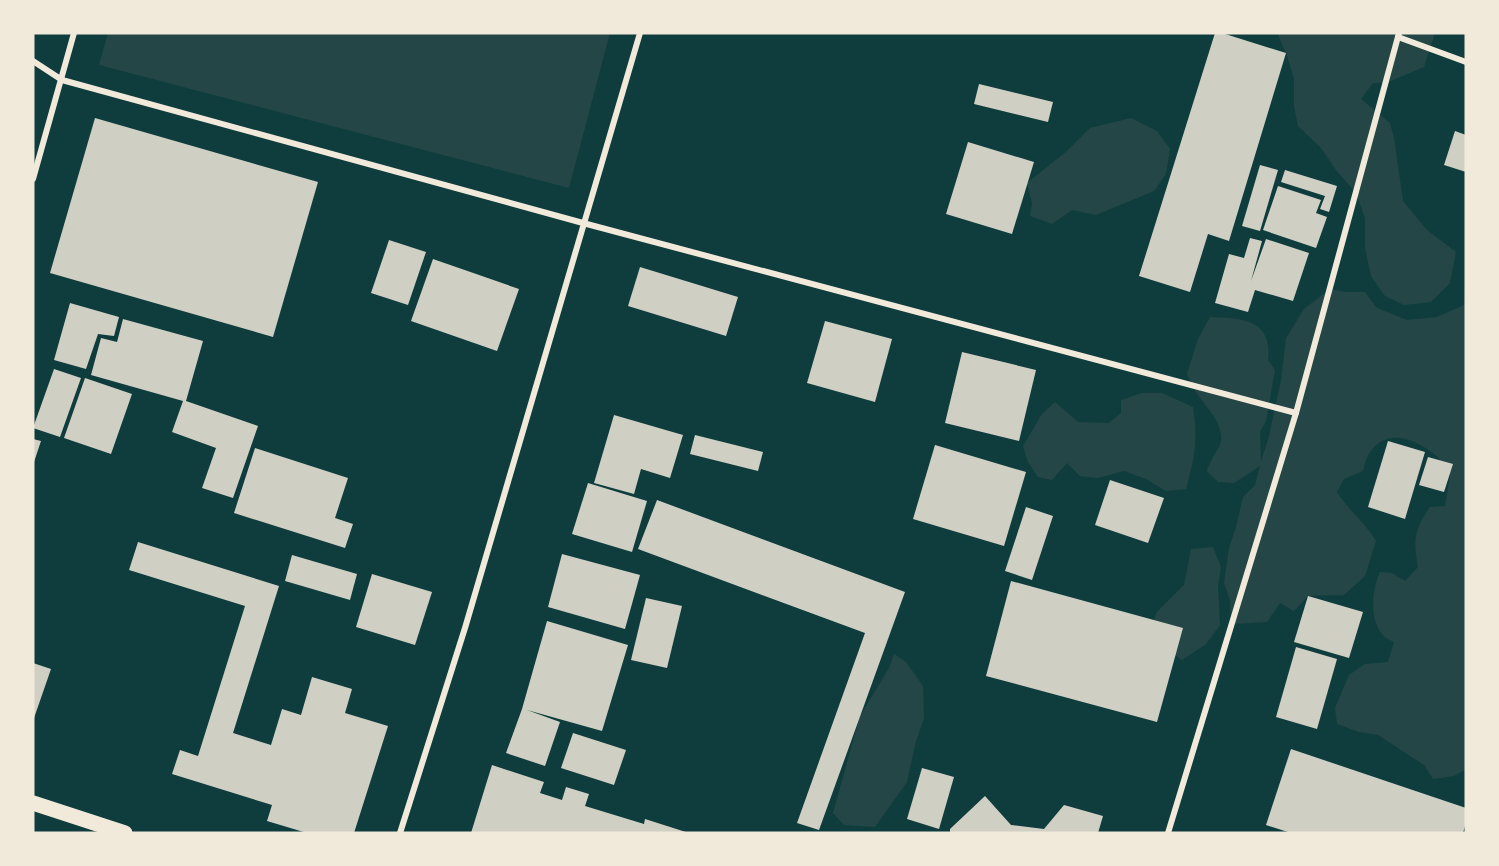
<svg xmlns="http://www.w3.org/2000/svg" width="1499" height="866" viewBox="0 0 1499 866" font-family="'Zilla Slab',serif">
<rect width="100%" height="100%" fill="#0f3d3e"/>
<g fill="#244646">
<path d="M 108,33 L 610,33 L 569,188 L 99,65 Z"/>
<path d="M 1277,33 L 1435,33 L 1424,67 L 1386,83 L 1373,83 L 1361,99 L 1390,123 L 1394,138 L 1403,201 L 1427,230 L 1456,252 L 1450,283 L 1431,302 L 1404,305 L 1385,296 L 1371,276 L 1365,248 L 1365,218 L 1356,193 L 1336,170 L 1321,148 L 1298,126 L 1294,106 L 1294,78 L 1286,53 Z"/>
<path d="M 1131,118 L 1157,131 L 1170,149 L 1166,174 L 1154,191 L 1096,215 L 1072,210 L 1052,224 L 1030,216 L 1032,203 L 1027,183 L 1067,151 L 1090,128 Z"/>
<path d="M 1466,278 L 1466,769 L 1454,776 L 1433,779 L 1424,765 L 1378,735 L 1359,732 L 1337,724 L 1335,708 L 1349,675 L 1365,664 L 1388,662 L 1394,642 C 1390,640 1385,638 1382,634 C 1369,619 1372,589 1380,572 L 1392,573 L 1405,581 L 1418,567 C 1413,540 1414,530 1430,507 L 1445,506 L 1450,476 C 1445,469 1441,459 1434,454 C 1405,431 1372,429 1363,471 L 1344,479 L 1337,492 C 1348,510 1365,522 1376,541 L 1365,576 L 1344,595 L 1308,596 L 1294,611 L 1280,603 L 1267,622 L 1231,624 L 1230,600 L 1224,583 L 1229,548 L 1236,527 L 1243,497 L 1255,485 L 1260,466 L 1234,483 L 1218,482 L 1207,471 C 1209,462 1221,446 1221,441 C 1223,424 1209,411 1201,399 C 1195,392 1191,382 1187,374 L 1198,339 L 1210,317 C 1241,318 1273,319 1268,360 L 1275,370 L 1266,421 L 1260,432 L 1261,462 L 1269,436 L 1281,380 L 1286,338 L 1304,309 L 1330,289 L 1346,292 L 1365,292 L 1377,308 L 1407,320 L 1437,317 L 1464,305 Z"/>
<path d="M 1142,393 L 1162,393 L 1193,407 C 1198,440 1195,457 1186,489 L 1166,491 L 1146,479 L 1124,471 L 1098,478 L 1080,476 L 1067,463 L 1052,480 L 1038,477 L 1028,462 L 1023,446 L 1042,414 L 1055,402 L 1078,422 L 1109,423 L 1121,413 L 1121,400 Z"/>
<path d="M 1213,547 L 1221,567 L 1218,587 L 1220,625 L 1206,644 L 1182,660 L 1162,645 L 1150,628 L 1157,612 L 1184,585 L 1191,549 Z"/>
<path d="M 894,654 L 906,662 L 923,686 L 924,718 L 916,741 L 907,782 L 875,827 L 844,825 L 833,813 L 860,716 L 889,668 Z"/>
</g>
<g fill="#cfcfc3">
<path d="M 1215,33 L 1222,33 L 1286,53 L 1229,241 L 1208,234 L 1190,292 L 1139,276 Z"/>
<path d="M 979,84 L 1053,102 L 1048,122 L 974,104 Z"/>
<path d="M 95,118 L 318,182 L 273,337 L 50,273 Z"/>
<path d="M 1455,131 L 1466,135 L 1466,172 L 1444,165 Z"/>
<path d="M 968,142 L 1034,162 L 1012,234 L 946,214 Z"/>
<path d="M 1260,165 L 1278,170 L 1260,231 L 1242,226 Z"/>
<path d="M 1285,170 L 1337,186 L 1329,212 L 1320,209 L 1325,196 L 1281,182 Z"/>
<path d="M 1278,186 L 1321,200 L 1316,213 L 1327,217 L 1316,248 L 1263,230 Z"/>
<path d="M 1250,238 L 1262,241 L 1251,281 L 1266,239 L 1309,253 L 1293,301 L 1255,290 L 1248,312 L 1215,303 L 1229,254 L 1244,258 Z"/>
<path d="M 389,240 L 426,252 L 408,305 L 371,293 Z"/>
<path d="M 433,259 L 519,289 L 497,351 L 411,321 Z"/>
<path d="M 640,267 L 738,297 L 726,336 L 628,306 Z"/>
<path d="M 70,303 L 119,317 L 114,336 L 98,334 L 86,369 L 54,360 Z"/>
<path d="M 123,319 L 203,341 L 186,401 L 258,426 L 233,498 L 202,488 L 216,448 L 172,432 L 183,401 L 91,375 L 101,338 L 117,342 Z"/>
<path d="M 825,321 L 892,339 L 875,402 L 807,383 Z"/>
<path d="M 962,352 L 1036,370 L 1019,441 L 945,423 Z"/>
<path d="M 54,369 L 81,378 L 60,437 L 33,428 Z"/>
<path d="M 85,378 L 132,394 L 111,454 L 64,438 Z"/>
<path d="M 614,415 L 683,435 L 670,478 L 641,469 L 634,494 L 594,483 Z"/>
<path d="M 695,435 L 763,452 L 758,471 L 690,454 Z"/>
<path d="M 33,439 L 41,441 L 33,465 Z"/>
<path d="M 1388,441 L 1425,452 L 1405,519 L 1368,507 Z"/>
<path d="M 935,445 L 1026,472 L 1004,546 L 913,519 Z"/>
<path d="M 255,448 L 348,478 L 335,518 L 353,524 L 345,548 L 234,513 Z"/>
<path d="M 1428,457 L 1453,464 L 1444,492 L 1419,485 Z"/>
<path d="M 1110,480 L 1164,498 L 1148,543 L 1095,525 Z"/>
<path d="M 588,483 L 647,501 L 632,552 L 572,534 Z"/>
<path d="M 657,500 L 905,592 L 819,830 L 797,823 L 865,633 L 638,549 Z"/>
<path d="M 1026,507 L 1053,516 L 1032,580 L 1005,571 Z"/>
<path d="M 138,542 L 279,586 L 233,733 L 271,745 L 282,709 L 301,715 L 312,677 L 352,689 L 345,713 L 388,726 L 354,833 L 307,833 L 267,821 L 272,805 L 172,774 L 180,750 L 198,756 L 245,606 L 129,570 Z"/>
<path d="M 562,554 L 640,575 L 625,629 L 548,607 Z"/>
<path d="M 292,555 L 357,574 L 350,600 L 285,581 Z"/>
<path d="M 372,574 L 432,592 L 415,645 L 356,627 Z"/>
<path d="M 1011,581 L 1183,628 L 1157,722 L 986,676 Z"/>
<path d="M 1308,596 L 1363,612 L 1349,658 L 1294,642 Z"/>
<path d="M 646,598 L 682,606 L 667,668 L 631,660 Z"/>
<path d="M 547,621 L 628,645 L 602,731 L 527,710 L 560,722 L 545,766 L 506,753 L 522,709 Z"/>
<path d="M 1296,647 L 1337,659 L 1317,729 L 1276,717 Z"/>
<path d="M 33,663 L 51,669 L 33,721 Z"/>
<path d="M 573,733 L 626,750 L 614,785 L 561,768 Z"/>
<path d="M 1291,749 L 1466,808 L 1466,823 L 1463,833 L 1291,833 L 1266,825 Z"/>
<path d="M 492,765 L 544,782 L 540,793 L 562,800 L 566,787 L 589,794 L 585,806 L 644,824 L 645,819 L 689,833 L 471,833 Z"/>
<path d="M 922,768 L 954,777 L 939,829 L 907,819 Z"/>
<path d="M 985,796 L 1011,825 L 1044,829 L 1064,805 L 1103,816 L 1098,833 L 950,833 L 950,829 Z"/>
</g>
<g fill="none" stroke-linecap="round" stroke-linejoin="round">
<g stroke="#f1e9da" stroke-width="6">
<path d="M 1398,37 L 1466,62"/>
<path d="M 33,61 L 62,80 L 583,223 L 1296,413"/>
<path d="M 33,179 L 74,33"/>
<path d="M 400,833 L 465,628 L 640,33"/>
<path d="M 1168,833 L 1296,413 L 1399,33"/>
</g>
<path stroke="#f1e9da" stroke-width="15" d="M 33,803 L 125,833"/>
</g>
<rect width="1499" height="866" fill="none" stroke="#f1e9da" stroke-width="69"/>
</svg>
